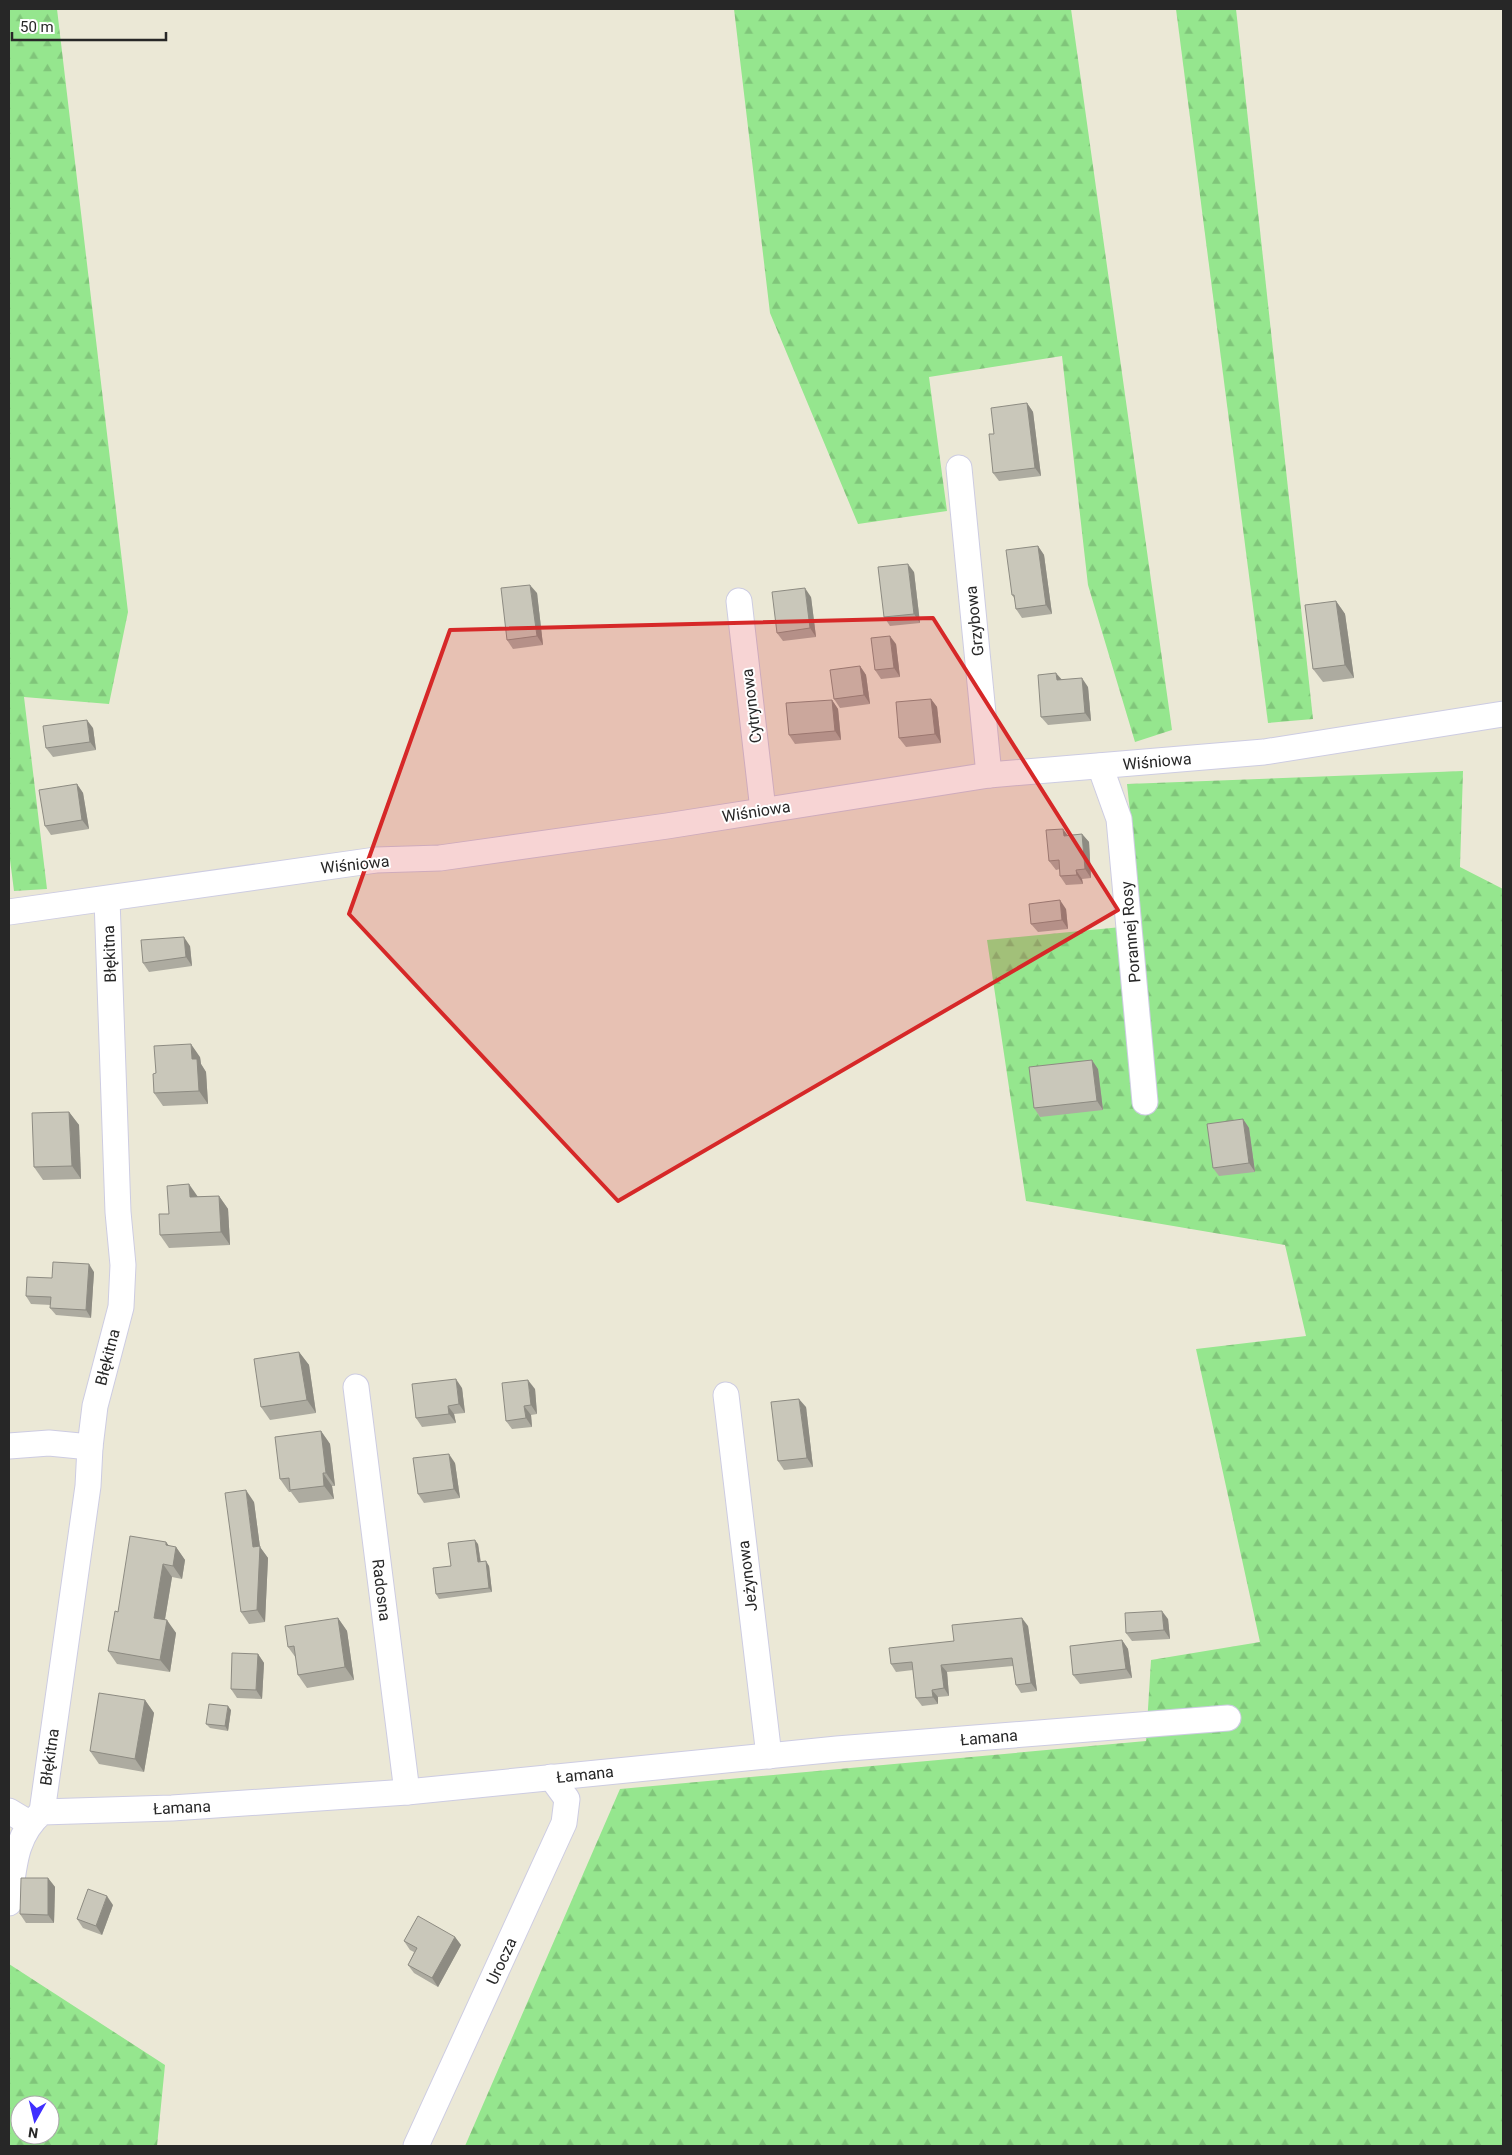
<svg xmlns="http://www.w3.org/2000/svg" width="1512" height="2155" viewBox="0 0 1512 2155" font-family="Roboto,sans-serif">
<defs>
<pattern id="forest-firs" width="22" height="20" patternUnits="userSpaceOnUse" patternTransform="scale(1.25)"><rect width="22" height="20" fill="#95e68e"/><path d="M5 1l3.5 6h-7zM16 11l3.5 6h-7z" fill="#80c57a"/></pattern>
</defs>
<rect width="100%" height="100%" fill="#ebe8d6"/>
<g fill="url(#forest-firs)" fill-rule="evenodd">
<path d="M 9,9 L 57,9 L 128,612 L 109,704 L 24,697 L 47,889 L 14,891 L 9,852 Z"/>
<path d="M 734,9 L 1071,9 L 1172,730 L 1135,742 L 1088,585 L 1062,356 L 929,377 L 947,511 L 858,524 L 770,313 Z"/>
<path d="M 1176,9 L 1236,9 L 1313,719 L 1268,723 Z"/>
<path d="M 1463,771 L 1460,867 L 1503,889 L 1503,2146 L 465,2146 L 620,1789 L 1146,1741 L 1151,1660 L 1260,1642 L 1196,1349 L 1306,1336 L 1285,1245 L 1026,1201 L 987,940 L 1142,925 L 1127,784 Z"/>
<path d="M 9,1964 L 165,2065 L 157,2146 L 9,2146 ZM 20,2105 L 50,2105 L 50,2135 L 20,2135 Z"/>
</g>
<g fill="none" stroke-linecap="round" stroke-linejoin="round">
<g stroke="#cdcce2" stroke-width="27">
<g id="minor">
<path d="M 959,468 L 989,775"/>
<path d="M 739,601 L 763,810"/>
<path d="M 1100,766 L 1119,819 L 1145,1102"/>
<path d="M 9,912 L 376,860 L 440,858 L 667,826 L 989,775 L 1264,752 L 1503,714"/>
<path d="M 356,1387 L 407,1792"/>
<path d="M 726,1395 L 769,1756"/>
<path d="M 9,1446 L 49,1443 L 90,1447"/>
<path d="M 9,1811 L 29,1823"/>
<path d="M 42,1812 L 88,1486 L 90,1447 L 95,1406 L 121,1307 L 123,1265 L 118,1212 L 107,899"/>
<path d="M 9,1903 C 14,1868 14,1836 42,1812 L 172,1808 L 407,1792 L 837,1749 L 1228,1718"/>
<path d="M 416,2146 L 564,1823 L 567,1799 L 551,1777"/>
</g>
</g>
<use href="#minor" stroke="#fff" stroke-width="25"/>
</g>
<g fill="#adaba0">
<path d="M 1027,403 L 1033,412 L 1041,476 L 999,481 L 993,473 L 994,434 Z"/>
<path d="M 1038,546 L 1044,555 L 1052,614 L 1022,618 L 1016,609 L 1015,599 L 1012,595 Z"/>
<path d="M 914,572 L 920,623 L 890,626 L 884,617 Z"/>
<path d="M 537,593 L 543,645 L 513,649 L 507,640 Z"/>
<path d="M 811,597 L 816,637 L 783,641 L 777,633 Z"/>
<path d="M 1336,601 L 1345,614 L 1354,678 L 1323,682 L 1313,669 Z"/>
<path d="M 896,644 L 900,677 L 881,679 L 875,670 Z"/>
<path d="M 860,666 L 866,675 L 870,704 L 840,708 L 834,699 Z"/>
<path d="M 1088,687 L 1091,721 L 1048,725 L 1041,717 Z"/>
<path d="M 931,699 L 937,707 L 941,743 L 906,747 L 899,738 Z"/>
<path d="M 832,700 L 838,709 L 841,740 L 795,744 L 789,735 Z"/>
<path d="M 93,728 L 96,750 L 53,757 L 46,748 Z"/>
<path d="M 77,784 L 83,793 L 89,829 L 51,835 L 45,826 Z"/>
<path d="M 1082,834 L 1089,842 L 1091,878 L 1082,879 L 1083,884 L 1066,885 L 1060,876 L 1060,869 L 1056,870 L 1049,861 L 1068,835 Z"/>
<path d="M 1066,909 L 1068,929 L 1038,932 L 1031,924 Z"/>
<path d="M 190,946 L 192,966 L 149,972 L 143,963 Z"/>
<path d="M 200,1057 L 201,1064 L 206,1072 L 208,1104 L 163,1106 L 154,1093 L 156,1073 Z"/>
<path d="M 1098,1069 L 1103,1110 L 1040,1117 L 1034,1108 Z"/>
<path d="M 69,1112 L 79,1125 L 81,1179 L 43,1180 L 34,1167 Z"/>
<path d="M 1243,1119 L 1249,1128 L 1255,1172 L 1219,1176 L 1213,1168 Z"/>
<path d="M 219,1196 L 228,1209 L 230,1245 L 169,1248 L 160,1235 L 169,1214 L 198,1197 Z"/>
<path d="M 94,1272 L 91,1318 L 56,1315 L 50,1308 L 51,1305 L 31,1304 L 26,1296 L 52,1278 Z"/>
<path d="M 299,1352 L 309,1365 L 316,1413 L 270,1420 L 261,1407 Z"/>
<path d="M 462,1388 L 465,1413 L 454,1414 L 456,1423 L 422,1427 L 416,1418 Z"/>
<path d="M 535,1389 L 537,1414 L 531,1415 L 532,1427 L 512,1429 L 506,1421 Z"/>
<path d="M 806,1407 L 813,1467 L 784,1470 L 778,1461 Z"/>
<path d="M 321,1431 L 330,1444 L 335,1486 L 332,1486 L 334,1499 L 299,1503 L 291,1492 L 289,1492 L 280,1479 Z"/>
<path d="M 455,1463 L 460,1498 L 424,1503 L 418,1494 Z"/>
<path d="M 254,1502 L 260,1547 L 268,1558 L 265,1622 L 249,1624 L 241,1612 Z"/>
<path d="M 166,1542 L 169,1546 L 176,1547 L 185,1560 L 182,1579 L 172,1577 L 165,1619 L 176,1633 L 170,1672 L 117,1664 L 108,1651 L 118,1612 Z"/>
<path d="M 478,1544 L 481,1562 L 489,1566 L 492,1592 L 439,1599 L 436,1594 L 451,1566 Z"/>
<path d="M 338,1618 L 347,1631 L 354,1680 L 307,1688 L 298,1675 L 296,1658 L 288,1647 Z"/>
<path d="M 1168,1619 L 1170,1639 L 1132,1641 L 1126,1633 Z"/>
<path d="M 1028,1626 L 1037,1691 L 1021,1693 L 1016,1685 L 1013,1666 L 947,1672 L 949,1696 L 938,1697 L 938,1704 L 922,1706 L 916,1698 L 913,1670 L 896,1672 L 891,1664 L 954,1641 Z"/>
<path d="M 1122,1640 L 1128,1649 L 1132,1678 L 1080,1684 L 1073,1675 Z"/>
<path d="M 258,1654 L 264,1663 L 262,1699 L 237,1698 L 231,1689 Z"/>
<path d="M 145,1700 L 154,1713 L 144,1772 L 99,1764 L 90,1751 Z"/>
<path d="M 231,1710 L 228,1731 L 210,1728 L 206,1724 Z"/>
<path d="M 48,1878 L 55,1887 L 54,1923 L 26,1923 L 20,1914 Z"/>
<path d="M 113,1905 L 102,1935 L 83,1928 L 77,1919 Z"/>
<path d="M 455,1937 L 461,1945 L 438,1987 L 414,1973 L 408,1965 L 414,1952 L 410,1950 L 404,1941 Z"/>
</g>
<g fill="#8d8b82">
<path d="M 1027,403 L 1033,412 L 1041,476 L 1035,468 Z"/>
<path d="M 1038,546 L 1044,555 L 1052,614 L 1046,605 Z"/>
<path d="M 908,564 L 914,572 L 920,623 L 914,614 Z"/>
<path d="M 530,585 L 537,593 L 543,645 L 537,636 Z"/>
<path d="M 805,588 L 811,597 L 816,637 L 810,628 Z"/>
<path d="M 1336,601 L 1345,614 L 1354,678 L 1345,665 Z"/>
<path d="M 890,636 L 896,644 L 900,677 L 894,668 Z"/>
<path d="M 860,666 L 866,675 L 870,704 L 864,695 Z"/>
<path d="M 1056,673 L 1063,681 L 1057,680 Z"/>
<path d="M 1082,678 L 1088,687 L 1091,721 L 1085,713 Z"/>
<path d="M 931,699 L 937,707 L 941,743 L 935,734 Z"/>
<path d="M 832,700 L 838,709 L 841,740 L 835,731 Z"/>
<path d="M 87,720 L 93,728 L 96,750 L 90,742 Z"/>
<path d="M 77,784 L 83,793 L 89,829 L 82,820 Z"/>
<path d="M 1063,829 L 1069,837 L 1064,836 Z"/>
<path d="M 1082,834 L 1089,842 L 1091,878 L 1085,869 Z"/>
<path d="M 1076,870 L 1082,879 L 1083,884 L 1077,875 Z"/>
<path d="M 1060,900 L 1066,909 L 1068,929 L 1062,920 Z"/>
<path d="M 184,937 L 190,946 L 192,966 L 186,957 Z"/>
<path d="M 191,1044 L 200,1057 L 201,1064 L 206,1072 L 208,1104 L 199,1091 L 192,1059 Z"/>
<path d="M 1092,1060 L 1098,1069 L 1103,1110 L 1097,1101 Z"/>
<path d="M 69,1112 L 79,1125 L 81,1179 L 72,1166 Z"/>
<path d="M 1243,1119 L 1249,1128 L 1255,1172 L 1249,1163 Z"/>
<path d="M 189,1184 L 198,1197 L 190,1197 Z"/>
<path d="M 219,1196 L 228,1209 L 230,1245 L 221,1232 Z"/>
<path d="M 89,1264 L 94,1272 L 91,1318 L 86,1310 Z"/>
<path d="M 299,1352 L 309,1365 L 316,1413 L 307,1400 Z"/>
<path d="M 456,1379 L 462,1388 L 465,1413 L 459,1404 Z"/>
<path d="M 528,1380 L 535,1389 L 537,1414 L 531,1405 Z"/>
<path d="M 799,1399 L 806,1407 L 813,1467 L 807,1458 Z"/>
<path d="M 448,1406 L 454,1414 L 456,1423 L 449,1414 Z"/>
<path d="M 524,1406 L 531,1415 L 532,1427 L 526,1418 Z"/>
<path d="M 321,1431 L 330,1444 L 335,1486 L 326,1473 Z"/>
<path d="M 449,1454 L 455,1463 L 460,1498 L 454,1489 Z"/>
<path d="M 323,1473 L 332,1486 L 334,1499 L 324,1486 Z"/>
<path d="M 246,1490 L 254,1502 L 260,1547 L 268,1558 L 265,1622 L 257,1610 L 253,1547 Z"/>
<path d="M 475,1540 L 478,1544 L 481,1566 L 478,1562 Z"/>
<path d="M 166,1542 L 175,1554 L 176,1547 L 185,1560 L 182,1579 L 173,1566 L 166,1545 Z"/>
<path d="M 486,1561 L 489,1566 L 492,1592 L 489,1588 Z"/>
<path d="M 163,1564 L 172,1577 L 163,1631 L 154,1618 Z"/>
<path d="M 1162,1611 L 1168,1619 L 1170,1639 L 1164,1630 Z"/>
<path d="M 338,1618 L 347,1631 L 354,1680 L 345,1667 Z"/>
<path d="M 1022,1618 L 1028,1626 L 1037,1691 L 1031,1683 Z"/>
<path d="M 167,1620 L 176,1633 L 170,1672 L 160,1660 Z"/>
<path d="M 1122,1640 L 1128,1649 L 1132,1678 L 1126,1669 Z"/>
<path d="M 258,1654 L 264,1663 L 262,1699 L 256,1690 Z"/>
<path d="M 941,1665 L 947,1672 L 949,1696 L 944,1688 Z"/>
<path d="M 932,1690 L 938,1697 L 938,1704 L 933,1697 Z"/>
<path d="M 145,1700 L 154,1713 L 144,1772 L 135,1759 Z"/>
<path d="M 228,1706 L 231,1710 L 228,1731 L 225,1726 Z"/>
<path d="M 48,1878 L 55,1887 L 54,1923 L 48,1915 Z"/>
<path d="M 107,1896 L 113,1905 L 102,1935 L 96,1926 Z"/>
<path d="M 455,1937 L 461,1945 L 438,1987 L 432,1978 Z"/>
</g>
<g fill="#c9c7ba" stroke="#8d8b82">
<path d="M 1027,403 L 1035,468 L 993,473 L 989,434 L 994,434 L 991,408 Z"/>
<path d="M 1038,546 L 1046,605 L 1016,609 L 1014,595 L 1012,595 L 1006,550 Z"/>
<path d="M 908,564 L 914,614 L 884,617 L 878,567 Z"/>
<path d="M 530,585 L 537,636 L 507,640 L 501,588 Z"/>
<path d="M 805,588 L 810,628 L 777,633 L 772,592 Z"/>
<path d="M 1336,601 L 1345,665 L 1313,669 L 1305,605 Z"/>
<path d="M 890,636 L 894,668 L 875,670 L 871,638 Z"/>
<path d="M 860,666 L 864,695 L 834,699 L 830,670 Z"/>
<path d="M 1056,673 L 1057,680 L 1082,678 L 1085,713 L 1041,717 L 1038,675 Z"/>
<path d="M 931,699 L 935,734 L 899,738 L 896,702 Z"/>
<path d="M 832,700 L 835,731 L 789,735 L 786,703 Z"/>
<path d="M 87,720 L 90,742 L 46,748 L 43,726 Z"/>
<path d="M 77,784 L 82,820 L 45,826 L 39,790 Z"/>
<path d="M 1063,829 L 1064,836 L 1082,834 L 1085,869 L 1076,870 L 1077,875 L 1060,876 L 1059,860 L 1049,861 L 1046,830 Z"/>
<path d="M 1060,900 L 1062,920 L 1031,924 L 1029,904 Z"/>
<path d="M 184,937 L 186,957 L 143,963 L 141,940 Z"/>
<path d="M 191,1044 L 192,1059 L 197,1059 L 199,1091 L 154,1093 L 153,1074 L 156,1073 L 154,1046 Z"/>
<path d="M 1092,1060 L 1097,1101 L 1034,1108 L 1029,1067 Z"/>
<path d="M 69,1112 L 72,1166 L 34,1167 L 32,1113 Z"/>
<path d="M 1243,1119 L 1249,1163 L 1213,1168 L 1207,1124 Z"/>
<path d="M 189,1184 L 190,1197 L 219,1196 L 221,1232 L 160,1235 L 159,1214 L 169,1214 L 167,1186 Z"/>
<path d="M 53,1262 L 89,1264 L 86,1310 L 50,1308 L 51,1297 L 26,1296 L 27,1277 L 52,1278 Z"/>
<path d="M 299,1352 L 307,1400 L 261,1407 L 254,1359 Z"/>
<path d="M 456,1379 L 459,1404 L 448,1406 L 449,1414 L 416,1418 L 412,1384 Z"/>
<path d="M 528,1380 L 531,1405 L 524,1406 L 526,1418 L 506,1421 L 502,1383 Z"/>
<path d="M 799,1399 L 807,1458 L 778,1461 L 771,1402 Z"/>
<path d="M 321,1431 L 326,1473 L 323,1473 L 324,1486 L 290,1490 L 289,1478 L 280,1479 L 275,1437 Z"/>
<path d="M 449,1454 L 454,1489 L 418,1494 L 413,1458 Z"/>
<path d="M 246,1490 L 253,1547 L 260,1546 L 257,1610 L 241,1612 L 225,1493 Z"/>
<path d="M 130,1536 L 166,1542 L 166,1545 L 176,1547 L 173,1566 L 163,1564 L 154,1618 L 167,1620 L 160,1660 L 108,1651 L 115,1611 L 118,1612 Z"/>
<path d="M 475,1540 L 478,1562 L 486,1561 L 489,1588 L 436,1594 L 433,1568 L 451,1566 L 448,1543 Z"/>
<path d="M 1162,1611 L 1164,1630 L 1126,1633 L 1125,1613 Z"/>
<path d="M 338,1618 L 345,1667 L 298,1675 L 294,1646 L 288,1647 L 285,1626 Z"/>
<path d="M 1022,1618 L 1031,1683 L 1016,1685 L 1012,1658 L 941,1665 L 944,1688 L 932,1690 L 933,1697 L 916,1698 L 912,1662 L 891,1664 L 889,1648 L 954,1641 L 952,1625 Z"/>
<path d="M 1122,1640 L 1126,1669 L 1073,1675 L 1070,1646 Z"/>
<path d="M 232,1653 L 258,1654 L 256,1690 L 231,1689 Z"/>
<path d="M 99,1693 L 145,1700 L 135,1759 L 90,1751 Z"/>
<path d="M 209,1704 L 228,1706 L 225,1726 L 206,1724 Z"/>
<path d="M 21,1878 L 48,1878 L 48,1915 L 20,1914 Z"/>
<path d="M 88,1889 L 107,1896 L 96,1926 L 77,1919 Z"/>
<path d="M 418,1916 L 455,1937 L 432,1978 L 408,1965 L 417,1948 L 404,1941 Z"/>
</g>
<path fill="#d62828" fill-opacity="0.2" stroke="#d62828" stroke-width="4" stroke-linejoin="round" d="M 933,618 L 1118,910 L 618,1201 L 349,914 L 450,630 Z"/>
<g text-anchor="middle" stroke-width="4" stroke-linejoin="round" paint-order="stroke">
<g font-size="16" fill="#272727" stroke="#fff">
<text transform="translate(974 621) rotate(-96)" y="6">Grzybowa</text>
<text transform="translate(751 706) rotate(-97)" y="6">Cytrynowa</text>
<text transform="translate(1157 761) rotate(-5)" y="6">Wiśniowa</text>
<text transform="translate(756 811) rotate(-9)" y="6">Wiśniowa</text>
<text transform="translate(355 864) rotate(-6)" y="6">Wiśniowa</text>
<text transform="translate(1130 932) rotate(-95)" y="6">Porannej Rosy</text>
<text transform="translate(109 954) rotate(-92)" y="6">Błękitna</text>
<text transform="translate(107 1357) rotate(-76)" y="6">Błękitna</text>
<text transform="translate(747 1576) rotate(-97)" y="6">Jeżynowa</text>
<text transform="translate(382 1590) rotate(83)" y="6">Radosna</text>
<text transform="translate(989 1737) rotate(-5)" y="6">Łamana</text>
<text transform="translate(49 1757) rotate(-82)" y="6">Błękitna</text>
<text transform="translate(585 1774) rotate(-6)" y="6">Łamana</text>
<text transform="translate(182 1807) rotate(-3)" y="6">Łamana</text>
<text transform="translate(501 1961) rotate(-65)" y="6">Urocza</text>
</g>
</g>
<rect width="1512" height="2155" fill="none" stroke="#272727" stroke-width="20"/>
<g transform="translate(35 2120) rotate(188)"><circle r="24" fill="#ffffff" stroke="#a9a9a9"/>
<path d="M0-4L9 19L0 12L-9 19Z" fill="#402fff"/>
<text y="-8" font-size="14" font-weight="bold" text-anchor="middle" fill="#272727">N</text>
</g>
<path d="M12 32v8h154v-8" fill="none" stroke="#272727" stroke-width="2.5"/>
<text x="20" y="32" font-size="15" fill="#272727" stroke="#ffffff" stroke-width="4" paint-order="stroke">50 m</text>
</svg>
